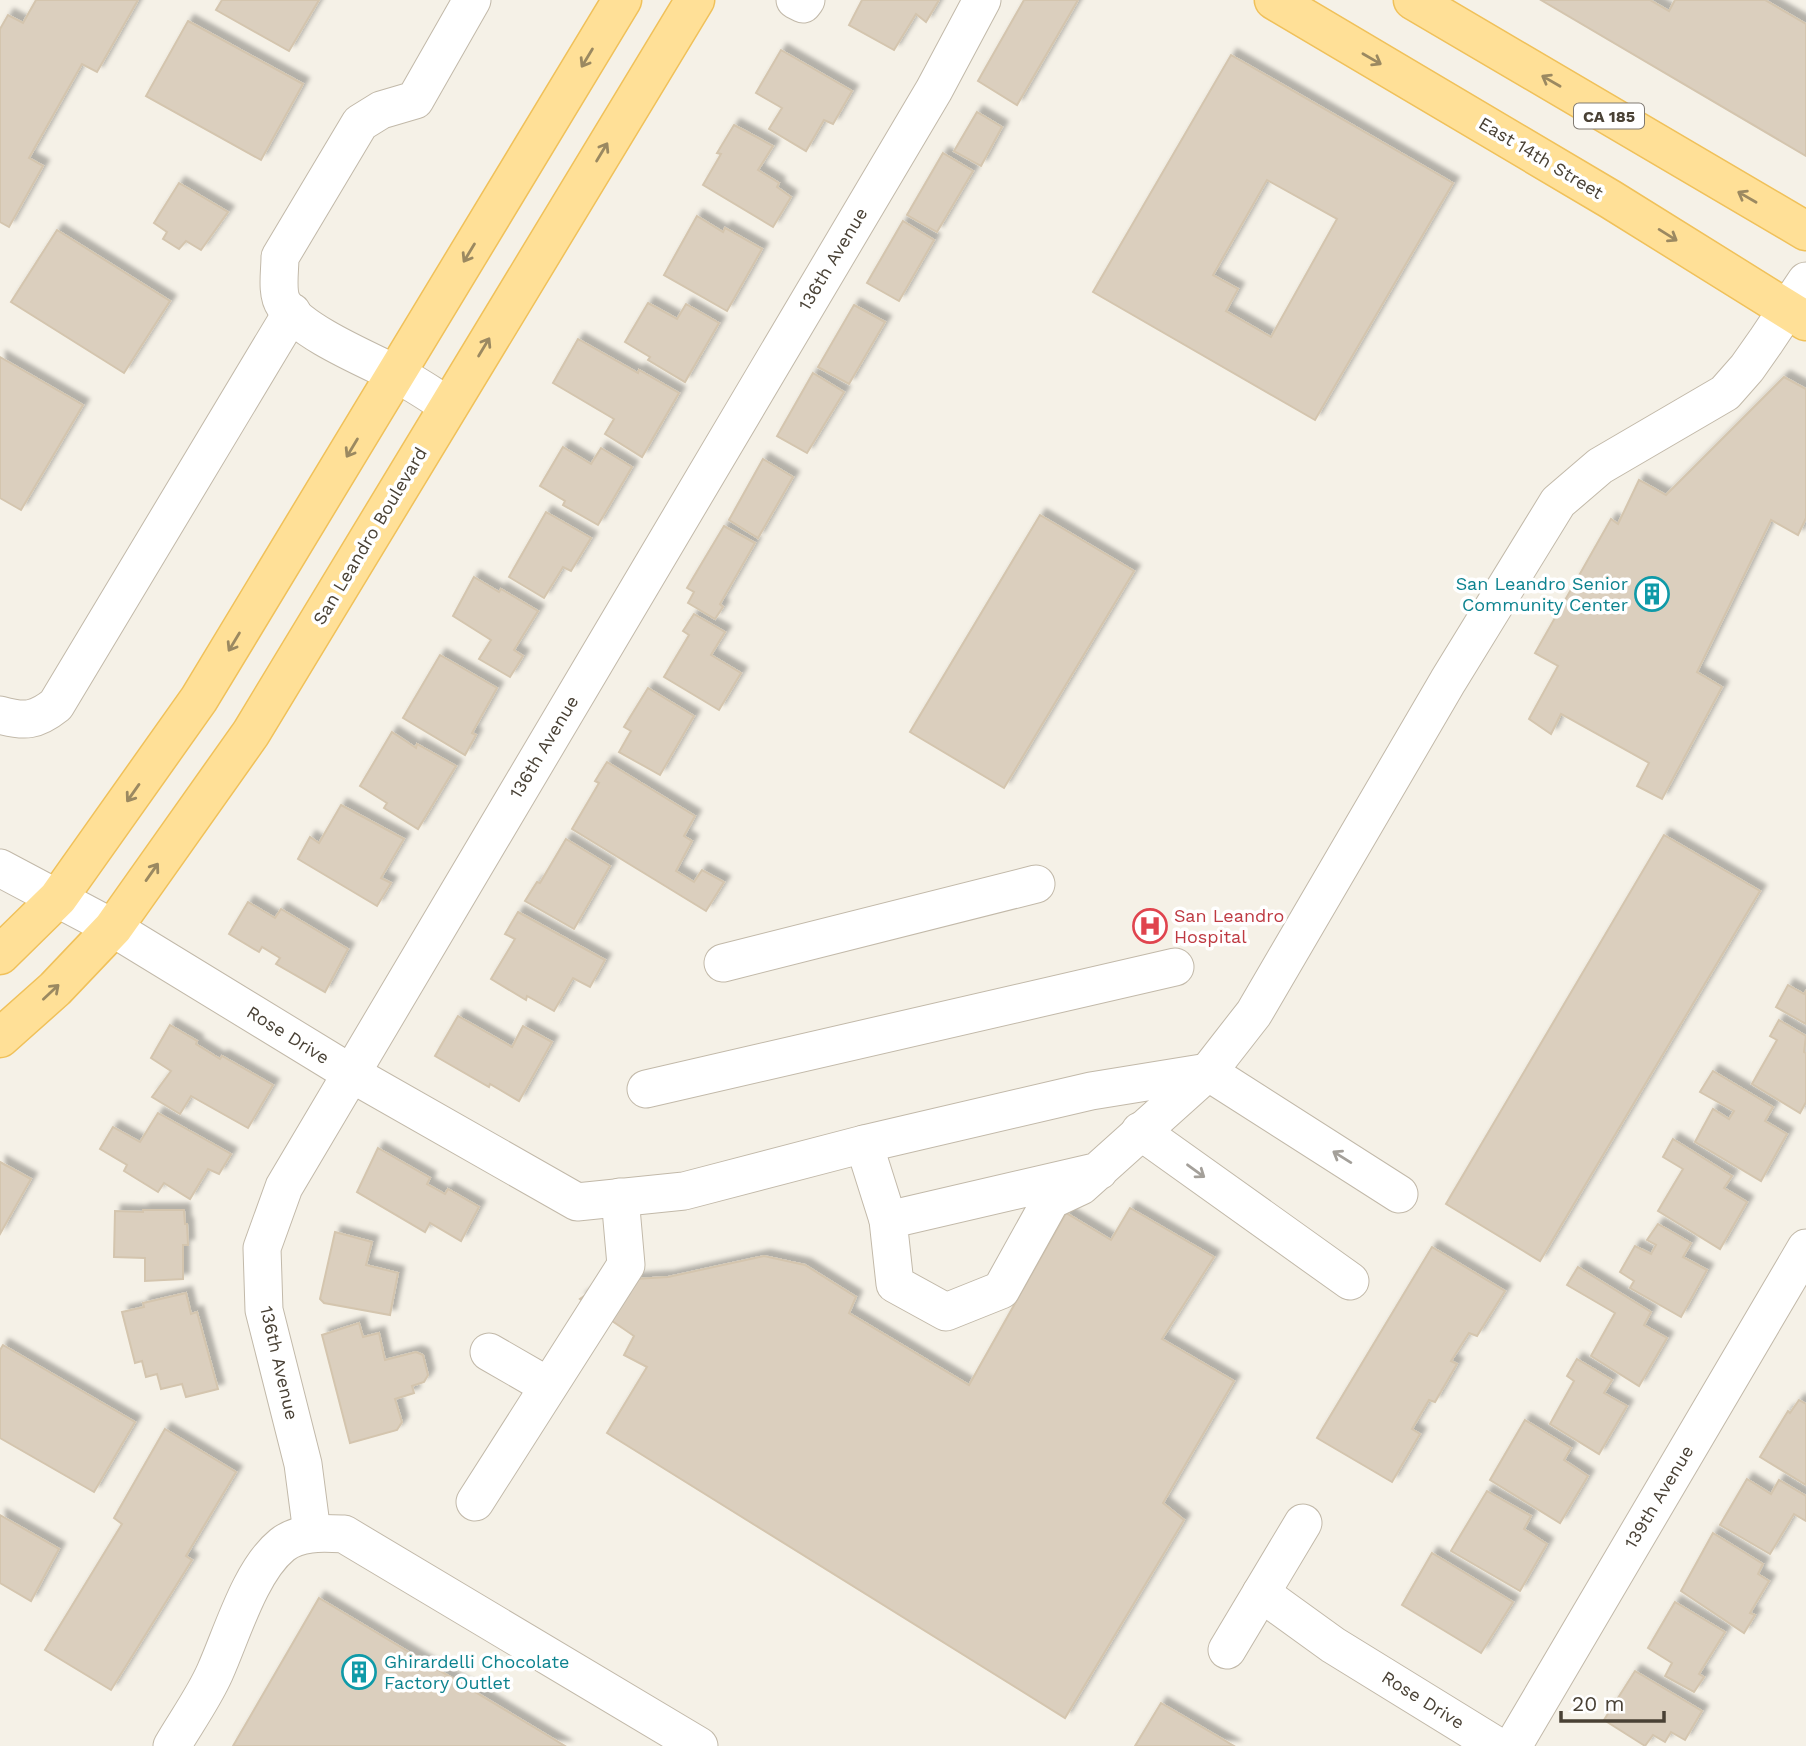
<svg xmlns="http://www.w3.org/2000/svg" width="1806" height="1746" viewBox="0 0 1806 1746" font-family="'Work Sans',sans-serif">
<defs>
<filter id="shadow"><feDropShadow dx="6" dy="-6" stdDeviation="2" flood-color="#0004"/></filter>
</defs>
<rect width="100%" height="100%" fill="#f5f1e7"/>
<g fill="#dbcfbe" stroke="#d4c5ae" stroke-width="2" fill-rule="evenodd" filter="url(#shadow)">
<path d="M 36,0 L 138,0 L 97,72 L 82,64 L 29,158 L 43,166 L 9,227 L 0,222 L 0,29 L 8,15 L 23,23 Z"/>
<path d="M 222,0 L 319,0 L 289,51 L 216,10 Z"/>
<path d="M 862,0 L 939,0 L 926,22 L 916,14 L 894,50 L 849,25 Z"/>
<path d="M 1024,0 L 1078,0 L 1017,105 L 978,81 Z"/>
<path d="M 1541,0 L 1650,0 L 1669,11 L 1675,0 L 1765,0 L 1806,24 L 1806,156 Z"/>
<path d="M 188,21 L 303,84 L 261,160 L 146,96 Z"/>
<path d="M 781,50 L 852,91 L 833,124 L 824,120 L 806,151 L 769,129 L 782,108 L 756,93 Z"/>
<path d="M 1231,55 L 1453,183 L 1315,420 L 1093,292 ZM 1267,180 L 1337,219 L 1271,337 L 1226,311 L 1238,289 L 1213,275 Z"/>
<path d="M 977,112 L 1002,127 L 981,166 L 954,151 Z"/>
<path d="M 734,125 L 773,146 L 758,170 L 779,183 L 777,187 L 791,197 L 773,227 L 703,185 L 721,154 L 717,153 Z"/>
<path d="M 943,153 L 973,171 L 937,232 L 907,215 Z"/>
<path d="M 179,183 L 228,212 L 201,250 L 186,241 L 179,249 L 163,239 L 167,232 L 154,223 Z"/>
<path d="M 697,216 L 723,232 L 725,228 L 762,249 L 727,311 L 664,275 Z"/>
<path d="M 903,221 L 934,240 L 899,301 L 867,283 Z"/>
<path d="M 57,230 L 170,301 L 124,373 L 11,302 Z"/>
<path d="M 648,303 L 677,319 L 686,304 L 719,323 L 685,382 L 648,360 L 650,357 L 625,342 Z"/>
<path d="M 854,305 L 885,322 L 849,384 L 818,367 Z"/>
<path d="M 578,339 L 638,373 L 639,370 L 679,393 L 642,457 L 605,434 L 614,419 L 553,383 Z"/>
<path d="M 0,357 L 83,405 L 21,510 L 0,498 Z"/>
<path d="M 813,373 L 844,392 L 807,453 L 777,436 Z"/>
<path d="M 1784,377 L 1806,389 L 1806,518 L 1798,535 L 1771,520 L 1697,672 L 1722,687 L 1662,799 L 1637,786 L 1649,763 L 1561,714 L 1551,734 L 1529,719 L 1558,666 L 1535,653 L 1611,519 L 1618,524 L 1639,480 L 1666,495 Z"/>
<path d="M 563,447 L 591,464 L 601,448 L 632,467 L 598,525 L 563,505 L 565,501 L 540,486 Z"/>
<path d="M 763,459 L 793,477 L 758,538 L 729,520 Z"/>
<path d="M 546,512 L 591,538 L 571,571 L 563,567 L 544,598 L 509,577 Z"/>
<path d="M 1040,515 L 1134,571 L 1004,788 L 910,732 Z"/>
<path d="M 724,526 L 755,543 L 720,604 L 723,607 L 715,619 L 688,603 L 694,592 L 687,588 Z"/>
<path d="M 474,577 L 499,592 L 501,589 L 538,611 L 514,650 L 523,656 L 510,677 L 479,659 L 491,640 L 453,616 Z"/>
<path d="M 694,614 L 725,632 L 711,655 L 741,673 L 719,710 L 664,677 L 689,635 L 683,631 Z"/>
<path d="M 440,655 L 497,688 L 472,733 L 476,735 L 465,755 L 403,718 Z"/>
<path d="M 648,688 L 694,716 L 660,775 L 619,752 L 631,731 L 624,727 Z"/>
<path d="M 392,732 L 416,748 L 417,744 L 456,766 L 418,829 L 384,808 L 387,803 L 360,786 Z"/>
<path d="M 607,762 L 695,816 L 684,836 L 692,841 L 676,871 L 694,882 L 702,870 L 724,882 L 706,911 L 572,829 L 599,783 L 595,781 Z"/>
<path d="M 341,805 L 404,839 L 381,878 L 391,883 L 377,906 L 298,859 L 310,837 L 319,843 Z"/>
<path d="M 1664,835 L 1760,891 L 1540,1261 L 1446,1204 Z"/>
<path d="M 566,839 L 610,866 L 574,929 L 525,901 L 537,882 L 540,883 Z"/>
<path d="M 248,902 L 275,918 L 281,909 L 348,949 L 325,992 L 276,964 L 280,958 L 262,947 L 259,952 L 229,934 Z"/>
<path d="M 518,912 L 605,960 L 590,987 L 573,978 L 554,1011 L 527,996 L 526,1000 L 491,979 L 515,939 L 505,934 Z"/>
<path d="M 1788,985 L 1804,994 L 1806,991 L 1806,1024 L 1776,1007 Z"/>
<path d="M 458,1016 L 512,1047 L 523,1026 L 552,1042 L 519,1101 L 490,1084 L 489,1087 L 435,1056 Z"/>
<path d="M 1779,1020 L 1806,1036 L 1804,1052 L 1806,1053 L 1806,1102 L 1800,1113 L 1752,1084 L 1777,1040 L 1770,1036 Z"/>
<path d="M 170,1025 L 197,1041 L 196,1044 L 220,1059 L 222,1056 L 273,1085 L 248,1128 L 191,1096 L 180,1114 L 152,1097 L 171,1071 L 151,1058 Z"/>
<path d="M 1713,1071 L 1773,1107 L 1765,1121 L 1787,1134 L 1761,1181 L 1695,1142 L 1713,1109 L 1729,1119 L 1734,1111 L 1700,1092 Z"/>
<path d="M 158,1113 L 231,1154 L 219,1174 L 208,1169 L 190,1199 L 164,1183 L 158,1192 L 124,1171 L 127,1165 L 100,1149 L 113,1127 L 140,1142 Z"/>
<path d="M 1673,1139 L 1732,1176 L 1724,1188 L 1747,1202 L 1720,1249 L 1658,1211 L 1683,1169 L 1663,1157 Z"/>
<path d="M 378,1148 L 430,1178 L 427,1184 L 445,1194 L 448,1189 L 479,1207 L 461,1241 L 430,1223 L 425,1232 L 357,1192 Z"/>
<path d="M 0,1162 L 31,1179 L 0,1234 Z"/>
<path d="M 1130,1208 L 1214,1257 L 1162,1339 L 1234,1381 L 1163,1503 L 1184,1520 L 1065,1718 L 607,1433 L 647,1367 L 624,1355 L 634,1336 L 580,1299 L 612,1276 L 635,1279 L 668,1277 L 764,1256 L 805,1265 L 856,1297 L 849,1313 L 969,1385 L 1066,1213 L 1111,1240 Z"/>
<path d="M 143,1210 L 184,1210 L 185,1224 L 187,1224 L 188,1245 L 183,1245 L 183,1279 L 145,1281 L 145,1258 L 114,1257 L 115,1211 L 143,1212 Z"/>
<path d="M 1658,1224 L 1691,1243 L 1683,1257 L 1707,1270 L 1681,1317 L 1630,1288 L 1634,1281 L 1620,1272 L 1635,1246 L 1651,1254 L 1656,1245 L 1647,1240 Z"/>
<path d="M 335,1232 L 372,1242 L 366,1265 L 398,1273 L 390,1315 L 324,1303 L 320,1299 Z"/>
<path d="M 1432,1247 L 1505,1291 L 1477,1336 L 1469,1333 L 1451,1361 L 1457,1364 L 1435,1402 L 1429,1400 L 1412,1429 L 1420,1434 L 1392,1482 L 1317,1438 Z"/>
<path d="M 1578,1267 L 1651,1312 L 1644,1325 L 1667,1338 L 1639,1386 L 1591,1356 L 1615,1313 L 1567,1285 Z"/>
<path d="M 186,1293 L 191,1314 L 197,1312 L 218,1389 L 186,1397 L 182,1384 L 161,1389 L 157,1374 L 146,1377 L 142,1361 L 135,1363 L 122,1312 L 144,1307 L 143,1303 Z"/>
<path d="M 359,1323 L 363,1337 L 379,1333 L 385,1360 L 416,1352 L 423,1355 L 428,1375 L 424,1382 L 412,1386 L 414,1393 L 395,1399 L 402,1422 L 397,1430 L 350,1443 L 322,1335 Z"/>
<path d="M 3,1345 L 135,1422 L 94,1492 L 0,1438 L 0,1350 Z"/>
<path d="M 1577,1359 L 1612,1380 L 1604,1393 L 1627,1406 L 1599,1454 L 1550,1424 L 1574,1381 L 1567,1376 Z"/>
<path d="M 1799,1400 L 1806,1404 L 1806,1485 L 1760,1457 L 1788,1411 L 1790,1413 Z"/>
<path d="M 1525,1420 L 1571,1448 L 1564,1460 L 1588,1476 L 1560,1523 L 1490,1480 Z"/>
<path d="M 165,1429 L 236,1472 L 186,1556 L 192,1560 L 111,1690 L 45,1650 L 122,1524 L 114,1518 Z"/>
<path d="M 1747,1479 L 1771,1494 L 1779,1480 L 1806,1496 L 1806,1521 L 1794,1514 L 1770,1554 L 1720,1525 Z"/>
<path d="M 1487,1491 L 1531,1516 L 1524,1529 L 1547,1544 L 1520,1591 L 1451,1551 Z"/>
<path d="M 0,1515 L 59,1549 L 31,1601 L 0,1583 Z"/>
<path d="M 1713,1533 L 1763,1564 L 1758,1574 L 1769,1581 L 1750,1613 L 1755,1615 L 1744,1633 L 1681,1591 Z"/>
<path d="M 1432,1553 L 1513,1602 L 1481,1653 L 1402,1605 Z"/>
<path d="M 319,1598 L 565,1746 L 233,1746 Z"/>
<path d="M 1675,1602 L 1725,1632 L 1699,1674 L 1704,1677 L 1694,1692 L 1665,1676 L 1672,1663 L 1648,1648 Z"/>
<path d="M 1635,1671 L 1702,1711 L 1685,1740 L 1671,1732 L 1665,1742 L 1653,1735 L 1645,1746 L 1604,1720 Z"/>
<path d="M 1161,1703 L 1234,1746 L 1135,1746 Z"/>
</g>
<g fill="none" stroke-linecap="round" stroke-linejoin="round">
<g stroke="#c2b9a9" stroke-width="39">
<g id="minor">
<path d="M 795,0 L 803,4 L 806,0"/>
<path d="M 449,406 C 431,395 413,382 394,373 C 364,358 302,332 284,305 C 276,294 280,271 280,257 L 360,123 L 381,110 L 415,100 L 472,0"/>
<path d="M 0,715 C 25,722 36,721 56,705 L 292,312"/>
<path d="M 0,868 L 113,928 L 352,1074 L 577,1202 L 684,1191 L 864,1144 L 888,1220"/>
<path d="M 723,963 L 1036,884"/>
<path d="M 646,1089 L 1175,967"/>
<path d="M 1140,1131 L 1350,1281"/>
<path d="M 864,1144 L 1091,1091 L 1208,1072 L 1399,1194"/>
<path d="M 1099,1171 L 888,1220 L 895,1284 L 946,1312 L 1001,1290 L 1051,1200 L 1081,1186 L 1208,1072 L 1254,1013 L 1448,681 L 1558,502 L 1600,466 L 1725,393 L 1747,368 L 1766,341 L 1806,281"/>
<path d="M 489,1352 L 548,1386"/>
<path d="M 475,1502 L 626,1265 L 620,1197"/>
<path d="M 312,1533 L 303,1464 L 264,1310 L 262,1248 L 284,1187 L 934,90 L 982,0"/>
<path d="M 1261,1593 L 1333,1645 L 1497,1746"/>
<path d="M 1227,1650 L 1303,1523"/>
<path d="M 172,1746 C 186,1722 204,1697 215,1672 C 232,1634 250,1571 282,1545 C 299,1531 324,1533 344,1534 L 699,1746"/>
<path d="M 1513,1746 L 1806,1248"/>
</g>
</g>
<g stroke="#f0c15a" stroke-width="41">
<g id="major">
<path d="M 1274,0 L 1610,199 L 1806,321"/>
<path d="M 1413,0 L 1806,231"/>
<path d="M 0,955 L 58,898 L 199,699 L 622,0"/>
<path d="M 0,1038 L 55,989 L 113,928 L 251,733 L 695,0"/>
</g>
</g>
<use href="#minor" stroke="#fff" stroke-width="37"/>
<use href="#major" stroke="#ffe097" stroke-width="38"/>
</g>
<defs><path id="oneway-shaft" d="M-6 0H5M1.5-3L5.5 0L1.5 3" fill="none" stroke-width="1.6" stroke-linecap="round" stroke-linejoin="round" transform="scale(1.75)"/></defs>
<g stroke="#9b8961">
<use href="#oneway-shaft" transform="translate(587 58) rotate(121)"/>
<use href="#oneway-shaft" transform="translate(1372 59) rotate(30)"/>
<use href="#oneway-shaft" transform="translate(1551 81) rotate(-150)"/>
<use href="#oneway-shaft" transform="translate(602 152) rotate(-59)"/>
<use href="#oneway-shaft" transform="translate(1747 197) rotate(-150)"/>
<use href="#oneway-shaft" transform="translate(1668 235) rotate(32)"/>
<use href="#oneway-shaft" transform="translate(469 253) rotate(121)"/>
<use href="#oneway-shaft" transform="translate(484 347) rotate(-59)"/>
<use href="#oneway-shaft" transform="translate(352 448) rotate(121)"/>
<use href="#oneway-shaft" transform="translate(234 642) rotate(121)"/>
<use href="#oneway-shaft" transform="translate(133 793) rotate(125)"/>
<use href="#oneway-shaft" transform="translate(152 872) rotate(-55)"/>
<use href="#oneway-shaft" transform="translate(51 992) rotate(-43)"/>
</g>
<g stroke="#a4a09a">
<use href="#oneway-shaft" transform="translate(1342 1157) rotate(-148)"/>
<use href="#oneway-shaft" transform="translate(1196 1171) rotate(36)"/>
</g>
<defs>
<g id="building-ring" transform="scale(1.75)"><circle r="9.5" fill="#fff" stroke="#0f9aa8" stroke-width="1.5"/><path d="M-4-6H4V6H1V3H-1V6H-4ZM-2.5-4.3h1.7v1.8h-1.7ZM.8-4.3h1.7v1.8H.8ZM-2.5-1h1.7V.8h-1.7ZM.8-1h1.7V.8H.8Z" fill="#0f9aa8"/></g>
<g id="hospital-ring" transform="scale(1.75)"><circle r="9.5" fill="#fff" stroke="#e0444e" stroke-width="1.5"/><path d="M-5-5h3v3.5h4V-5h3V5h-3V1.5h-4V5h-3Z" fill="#e0444e"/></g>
</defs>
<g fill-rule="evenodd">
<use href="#building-ring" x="1652" y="594"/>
<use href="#hospital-ring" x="1150" y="926"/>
<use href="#building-ring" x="359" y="1672"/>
</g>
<g text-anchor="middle" stroke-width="7" stroke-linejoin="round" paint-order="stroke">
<rect fill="#fff" stroke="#807a72" stroke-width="2" x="1574" y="103.5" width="70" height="25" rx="5"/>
<g font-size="16" font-weight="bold" fill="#494135">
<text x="1609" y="122">CA 185</text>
</g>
<g font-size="18" fill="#494135" stroke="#fff">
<text transform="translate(1541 158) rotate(31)" y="6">East 14th Street</text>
<text transform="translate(833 259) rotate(-59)" y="6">136th Avenue</text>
<text transform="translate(370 536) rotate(-59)" y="6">San Leandro Boulevard</text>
<text transform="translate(544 747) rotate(-59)" y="6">136th Avenue</text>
<text transform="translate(288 1035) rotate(32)" y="6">Rose Drive</text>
<text transform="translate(279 1363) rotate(77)" y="6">136th Avenue</text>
<text transform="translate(1659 1497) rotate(-59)" y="6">139th Avenue</text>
<text transform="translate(1423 1700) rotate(32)" y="6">Rose Drive</text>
</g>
<g font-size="18" fill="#0d838f" stroke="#fff" text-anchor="end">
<text x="1628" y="590">San Leandro Senior<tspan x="1628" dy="21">Community Center</tspan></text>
<text x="384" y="1668" text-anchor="start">Ghirardelli Chocolate<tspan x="384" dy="21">Factory Outlet</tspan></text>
</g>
<g font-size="18" fill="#be3a42" stroke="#fff" text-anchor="start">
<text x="1174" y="922">San Leandro<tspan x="1174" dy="21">Hospital</tspan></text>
</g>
</g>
<path d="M1561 1711v10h103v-10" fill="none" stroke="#494135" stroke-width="3.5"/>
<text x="1572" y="1711" font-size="21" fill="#494135" stroke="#ffffff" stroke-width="5" paint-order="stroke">20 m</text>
</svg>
